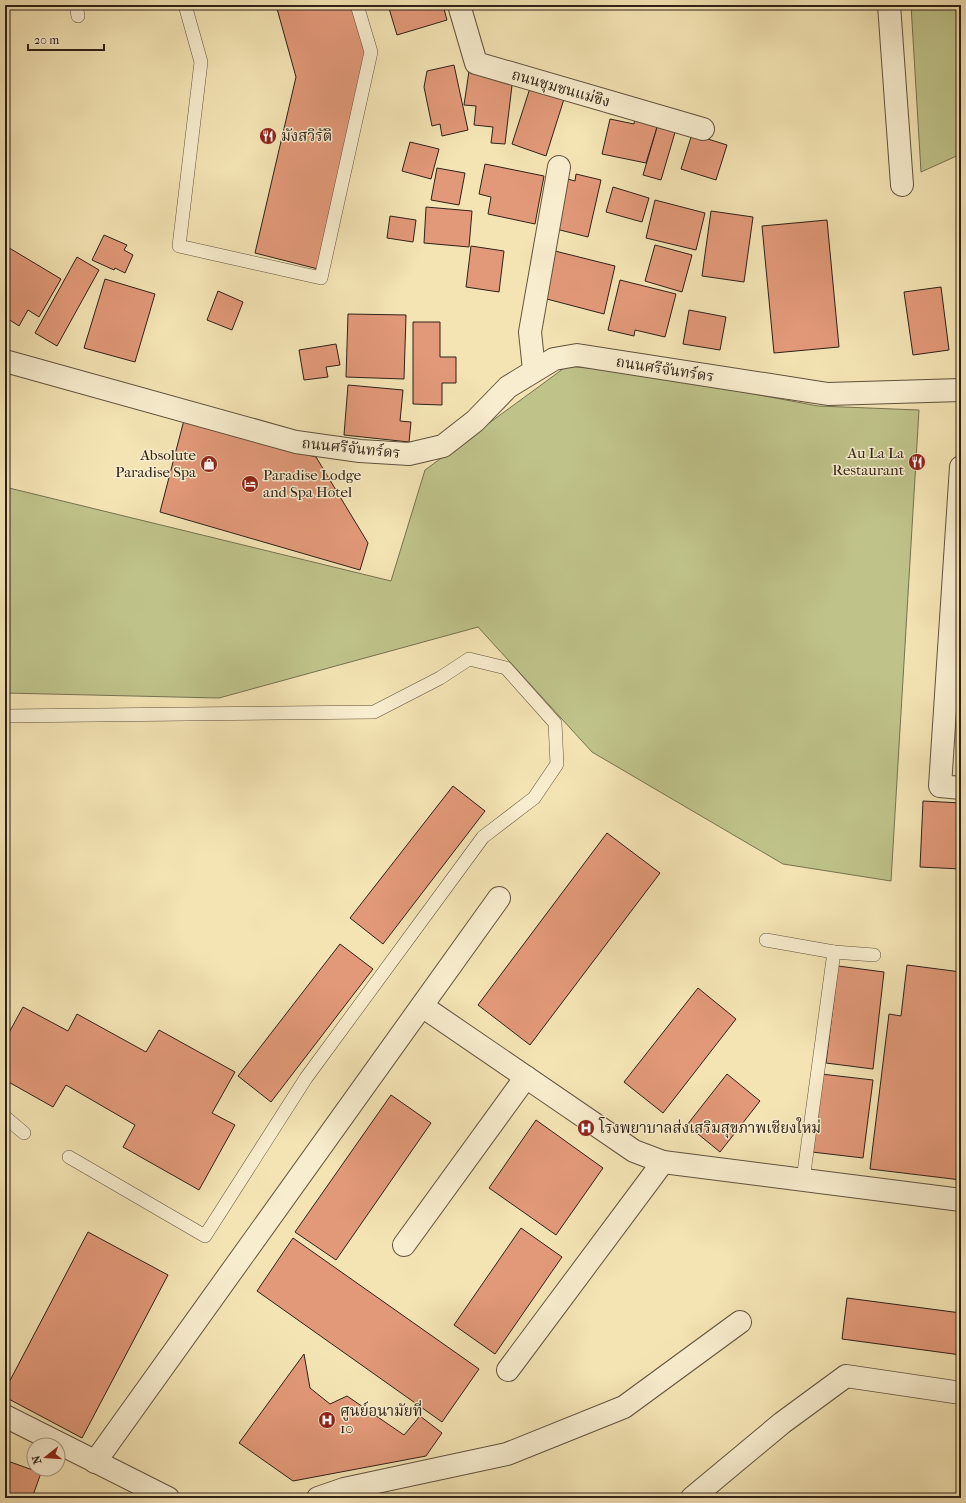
<svg xmlns="http://www.w3.org/2000/svg" width="966" height="1503" viewBox="0 0 966 1503" font-family="'IM FELL French Canon','Noto Serif Thai',serif">
<rect width="100%" height="100%" fill="#f4e4b4"/>
<filter id="stains"><feTurbulence type="fractalNoise" baseFrequency=".005" numOctaves="4"/><feColorMatrix values="0 0 0 0 .2 0 0 0 0 .09 0 0 0 0 .02 0 0 0 .5 -.17"/></filter>
<radialGradient id="worn" r=".72"><stop offset=".6" stop-color="#630" stop-opacity="0"/><stop offset="1" stop-color="#630" stop-opacity=".3"/></radialGradient>
<g fill="#bfc38a" stroke="#767250">
<path d="M 911,5 L 961,5 L 961,154 L 921,172 Z"/>
<path d="M 567,366 L 647,374 L 818,406 L 919,410 L 891,881 L 783,864 L 592,752 L 478,627 L 219,698 L 5,693 L 5,487 L 391,581 L 425,470 Z"/>
</g>
<g fill="#e29979" stroke="#2e2116">
<path d="M 276,5 L 353,5 L 366,49 L 318,269 L 255,253 L 296,77 Z"/>
<path d="M 388,5 L 443,5 L 447,20 L 397,35 Z"/>
<path d="M 454,65 L 468,130 L 442,136 L 440,124 L 432,126 L 424,87 L 427,71 Z"/>
<path d="M 469,71 L 513,77 L 505,144 L 491,143 L 493,127 L 474,125 L 476,106 L 464,105 Z"/>
<path d="M 530,88 L 564,99 L 546,156 L 512,144 Z"/>
<path d="M 635,117 L 658,124 L 646,163 L 602,154 L 610,119 L 634,124 Z"/>
<path d="M 658,124 L 676,129 L 661,180 L 643,175 Z"/>
<path d="M 692,134 L 727,145 L 716,180 L 681,169 Z"/>
<path d="M 410,142 L 439,149 L 431,179 L 402,171 Z"/>
<path d="M 485,164 L 544,176 L 535,224 L 488,214 L 491,197 L 479,194 Z"/>
<path d="M 437,168 L 465,173 L 459,205 L 431,200 Z"/>
<path d="M 576,174 L 601,180 L 588,237 L 552,228 L 564,178 L 575,181 Z"/>
<path d="M 613,187 L 649,198 L 642,222 L 606,212 Z"/>
<path d="M 655,200 L 705,213 L 696,250 L 646,238 Z"/>
<path d="M 426,207 L 472,211 L 469,247 L 424,243 Z"/>
<path d="M 711,211 L 753,217 L 744,282 L 702,276 Z"/>
<path d="M 390,216 L 416,220 L 413,242 L 387,238 Z"/>
<path d="M 827,220 L 839,347 L 774,353 L 762,226 Z"/>
<path d="M 104,235 L 127,245 L 124,250 L 133,255 L 125,273 L 115,268 L 114,270 L 92,260 Z"/>
<path d="M 655,245 L 692,255 L 682,292 L 645,281 Z"/>
<path d="M 6,246 L 61,279 L 39,317 L 28,310 L 19,326 L 5,317 Z"/>
<path d="M 471,246 L 504,251 L 499,292 L 466,287 Z"/>
<path d="M 555,251 L 615,266 L 604,314 L 543,298 Z"/>
<path d="M 77,257 L 99,270 L 57,346 L 35,333 Z"/>
<path d="M 105,279 L 155,294 L 135,362 L 84,348 Z"/>
<path d="M 620,280 L 676,294 L 665,337 L 635,330 L 634,336 L 608,330 Z"/>
<path d="M 941,287 L 949,350 L 913,355 L 904,292 Z"/>
<path d="M 218,291 L 243,302 L 232,330 L 207,320 Z"/>
<path d="M 689,310 L 726,317 L 720,350 L 683,344 Z"/>
<path d="M 348,314 L 406,315 L 404,379 L 346,377 Z"/>
<path d="M 413,322 L 440,322 L 440,357 L 456,357 L 456,383 L 442,383 L 442,405 L 413,404 Z"/>
<path d="M 336,344 L 340,365 L 326,367 L 328,377 L 304,380 L 299,350 Z"/>
<path d="M 348,385 L 403,390 L 400,421 L 411,422 L 409,442 L 344,435 Z"/>
<path d="M 184,420 L 316,457 L 368,543 L 360,570 L 160,512 Z"/>
<path d="M 961,591 L 961,719 L 955,719 Z"/>
<path d="M 453,786 L 485,811 L 383,944 L 350,918 Z"/>
<path d="M 923,801 L 961,803 L 961,869 L 920,867 Z"/>
<path d="M 607,833 L 660,873 L 530,1045 L 478,1005 Z"/>
<path d="M 340,944 L 373,969 L 271,1102 L 238,1076 Z"/>
<path d="M 907,965 L 961,972 L 961,1180 L 870,1169 L 889,1014 L 901,1016 Z"/>
<path d="M 838,966 L 884,972 L 873,1069 L 826,1063 Z"/>
<path d="M 698,988 L 736,1019 L 663,1113 L 624,1082 Z"/>
<path d="M 23,1007 L 68,1031 L 77,1014 L 146,1052 L 159,1030 L 235,1072 L 212,1113 L 235,1125 L 199,1190 L 123,1147 L 135,1125 L 66,1085 L 53,1107 L 5,1080 L 5,1040 Z"/>
<path d="M 727,1074 L 760,1101 L 720,1152 L 687,1125 Z"/>
<path d="M 821,1074 L 873,1080 L 863,1158 L 812,1152 Z"/>
<path d="M 391,1095 L 431,1123 L 336,1260 L 295,1232 Z"/>
<path d="M 536,1120 L 603,1168 L 556,1235 L 489,1188 Z"/>
<path d="M 521,1228 L 562,1257 L 495,1354 L 454,1325 Z"/>
<path d="M 88,1232 L 168,1275 L 82,1438 L 5,1397 L 5,1390 Z"/>
<path d="M 293,1238 L 479,1369 L 442,1422 L 257,1291 Z"/>
<path d="M 847,1298 L 961,1313 L 961,1355 L 842,1339 Z"/>
<path d="M 304,1354 L 310,1388 L 330,1404 L 347,1396 L 404,1435 L 420,1416 L 442,1433 L 426,1456 L 293,1481 L 239,1443 Z"/>
<path d="M 5,1460 L 41,1473 L 32,1498 L 5,1498 Z"/>
</g>
<g fill="none" stroke-linecap="round" stroke-linejoin="round">
<g stroke="#60523e" stroke-width="14">
<g id="lane">
<path d="M 76,5 L 78,16"/>
<path d="M 185,5 L 201,62 L 179,246 L 321,278 L 371,52 L 357,5"/>
<path d="M 5,716 L 374,712 L 440,678 L 469,659 L 506,668 L 555,723 L 557,764 L 534,798 L 483,837 L 306,1078 L 205,1236 L 69,1157"/>
<path d="M 766,940 L 834,952 L 874,955"/>
<path d="M 5,1117 L 24,1133"/>
<path d="M 803,1180 L 834,952"/>
</g>
</g>
<g stroke="#60523e" stroke-width="24">
<g id="street">
<path d="M 459,5 L 476,63 L 703,129"/>
<path d="M 889,5 L 902,185"/>
<path d="M 5,361 L 296,442 L 360,451 L 409,454 L 443,446 L 475,421 L 508,387 L 554,359 L 577,355 L 828,394 L 961,390"/>
<path d="M 534,370 L 530,332 L 559,167"/>
<path d="M 961,467 L 940,786 L 961,788"/>
<path d="M 422,1006 L 634,1151 L 663,1162 L 961,1200"/>
<path d="M 404,1245 L 526,1077"/>
<path d="M 508,1370 L 663,1162"/>
<path d="M 5,1416 L 168,1498"/>
<path d="M 95,1462 L 499,898"/>
<path d="M 318,1498 L 344,1489 L 507,1454 L 624,1407 L 740,1322"/>
<path d="M 692,1498 L 782,1423 L 846,1376 L 961,1393"/>
</g>
</g>
<use href="#lane" stroke="#f8edce" stroke-width="13"/>
<use href="#street" stroke="#f8edce" stroke-width="22"/>
</g>
<defs>
<g id="restaurant-disc" transform="scale(0.9)"><circle r="9.5" fill="#8f2418" stroke="#f8edce"/><path d="M-5-6h1v4h1v-4h1v4h1v-4h1v5L-1.5 .5V6h-2V.5L-5-1ZM5-6V6H3V1.5H1.5Q1.5-4 5-6Z" fill="#fff"/></g>
<g id="shop-disc" transform="scale(0.9)"><circle r="9.5" fill="#8f2418" stroke="#f8edce"/><path d="M-5-2.5h2.3a2.7 3.5 0 0 1 5.4 0H5L5.5 6h-11ZM-1.5-2.5h3a1.5 2.3 0 0 0-3 0Z" fill="#fff"/></g>
<g id="hotel-disc" transform="scale(0.9)"><circle r="9.5" fill="#8f2418" stroke="#f8edce"/><path d="M-6-4.5h1.5V1H6V5H4.5V3h-9V5H-6ZM-4 0a1.8 1.8 0 1 1 3.6 0ZM.5 0V-2.5h3Q6-2.5 6 0Z" fill="#fff"/></g>
<g id="hospital-disc" transform="scale(0.9)"><circle r="9.5" fill="#8f2418" stroke="#f8edce"/><path d="M-5-5h3v3.5h4V-5h3V5h-3V1.5h-4V5h-3Z" fill="#fff"/></g>
</defs>
<g fill-rule="evenodd">
<use href="#restaurant-disc" x="268" y="136"/>
<use href="#restaurant-disc" x="917" y="462"/>
<use href="#shop-disc" x="209" y="464"/>
<use href="#hotel-disc" x="250" y="484"/>
<use href="#hospital-disc" x="586" y="1128"/>
<use href="#hospital-disc" x="327" y="1420"/>
</g>
<g text-anchor="middle" stroke-width="3" stroke-linejoin="round" paint-order="stroke">
<g font-size="15" fill="#2e2116" stroke="#f8edce">
<text transform="translate(561 88) rotate(16)" y="5">ถนนชุมชนแม่ขิง</text>
<text transform="translate(665 369) rotate(9)" y="5">ถนนศรีจันทร์ดร</text>
<text transform="translate(351 448) rotate(6)" y="5">ถนนศรีจันทร์ดร</text>
</g>
<g font-size="15" fill="#2e2116" stroke="#f8edce" text-anchor="start">
<text x="281" y="141">มังสวิรัติ</text>
<text x="904" y="458" text-anchor="end">Au La La<tspan x="904" dy="17">Restaurant</tspan></text>
<text x="196" y="460" text-anchor="end">Absolute<tspan x="196" dy="17">Paradise Spa</tspan></text>
<text x="263" y="480">Paradise Lodge<tspan x="263" dy="17">and Spa Hotel</tspan></text>
<text x="599" y="1133">โรงพยาบาลส่งเสริมสุขภาพเชียงใหม่</text>
<text x="340" y="1416">ศูนย์อนามัยที่<tspan x="340" dy="17">10</tspan></text>
</g>
</g>
<rect width="966" height="1503" fill="none" stroke="#f4e4b4" stroke-width="20"/>
<rect x="6" y="6" width="954" height="1491" fill="none" stroke="#2e2116" stroke-width="2"/>
<rect x="10" y="10" width="946" height="1483" fill="none" stroke="#2e2116"/>
<g transform="translate(46 1457) rotate(253)"><circle r="19" fill="#f8edce" stroke="#a79b84"/>
<path d="M0-3L7 15L0 10L-7 15Z" fill="#8f2418"/>
<text y="-6" font-size="11" font-weight="bold" text-anchor="middle" fill="#2e2116">N</text>
</g>
<path d="M28 44v6h76v-6" fill="none" stroke="#2e2116" stroke-width="2"/>
<text x="34" y="44" font-size="12" fill="#2e2116" stroke="#f8edce" stroke-width="3" paint-order="stroke">20 m</text>
<rect width="100%" height="100%" filter="url(#stains)"/>
<rect width="100%" height="100%" fill="url(#worn)"/>
</svg>
